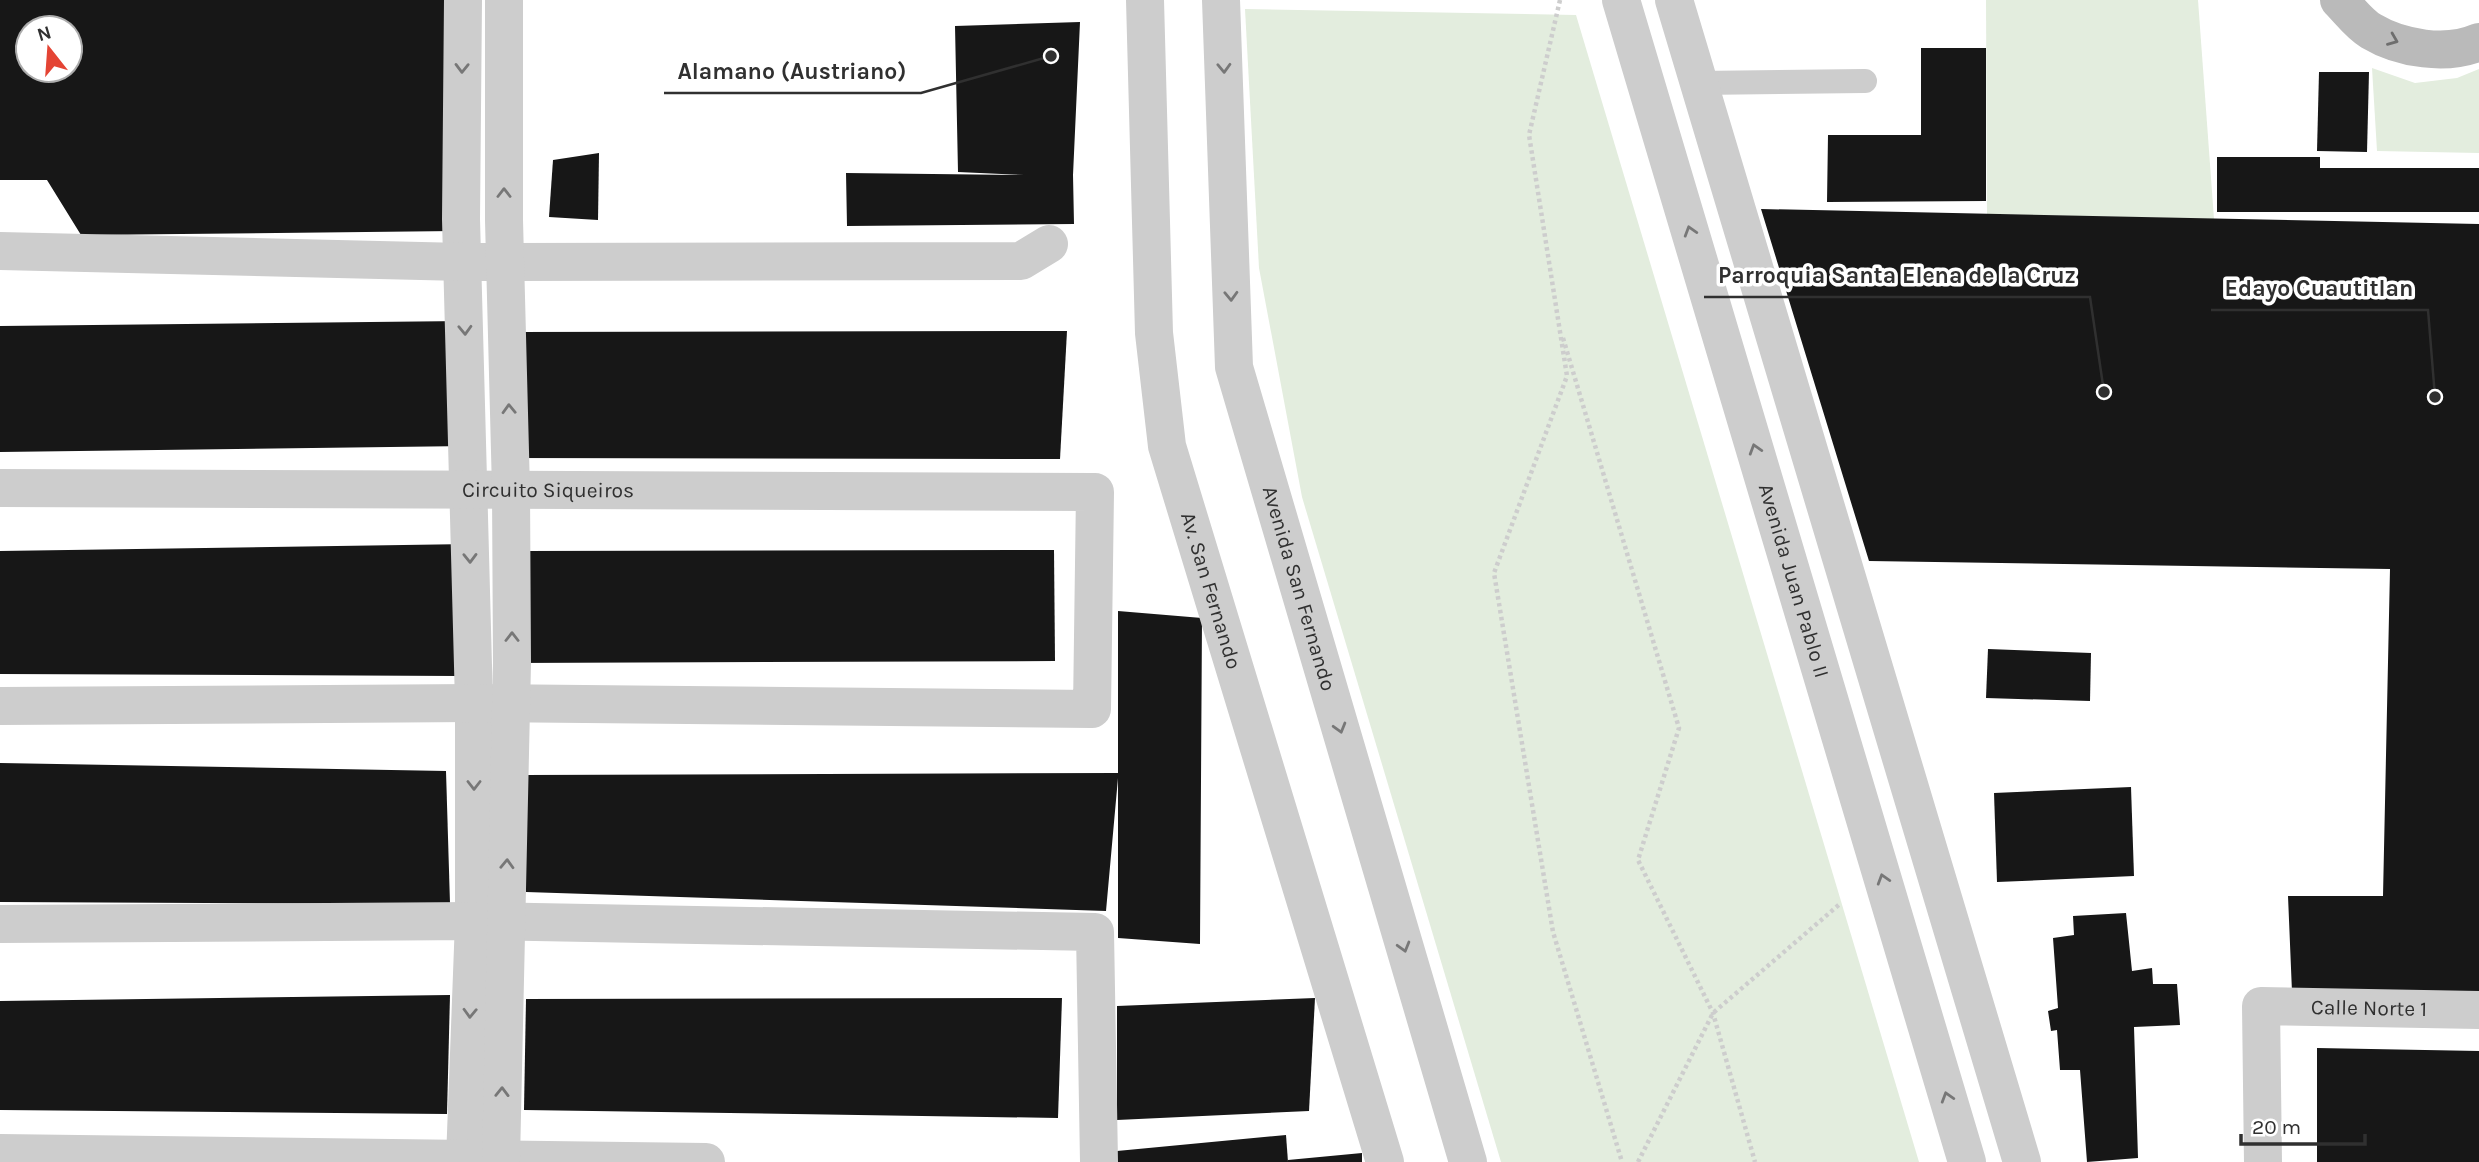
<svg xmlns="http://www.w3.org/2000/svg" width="2479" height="1162" viewBox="0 0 2479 1162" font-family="Karla,sans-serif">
<rect width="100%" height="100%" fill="#fff"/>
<g fill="#e3edde">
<path d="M 1986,0 L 2198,0 L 2214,219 L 1987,214 Z"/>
<path d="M 1245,9 L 1576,15 L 1919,1162 L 1501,1162 L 1302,497 L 1259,268 Z"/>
<path d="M 2372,68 L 2415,83 L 2457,78 L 2479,69 L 2479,153 L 2377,151 Z"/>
</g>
<g fill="#171717" fill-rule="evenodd">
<path d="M 0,0 L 451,0 L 455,231 L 81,235 L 47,180 L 0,180 ZM 28,28 L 70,28 L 70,70 L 28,70 Z"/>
<path d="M 1080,22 L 1073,175 L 1074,224 L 847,226 L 846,173 L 1024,175 L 958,172 L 955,26 Z"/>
<path d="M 1921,48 L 1986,48 L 1986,201 L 1827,202 L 1828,135 L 1921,135 Z"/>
<path d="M 2319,72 L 2369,72 L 2367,152 L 2317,151 Z"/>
<path d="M 599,153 L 598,220 L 549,217 L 553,160 Z"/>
<path d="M 2217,157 L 2320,157 L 2320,168 L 2479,168 L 2479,212 L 2217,212 Z"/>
<path d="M 1761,209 L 2479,224 L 2479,994 L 2292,992 L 2288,896 L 2383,896 L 2390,569 L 1869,561 Z"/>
<path d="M 464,321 L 468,446 L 0,452 L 0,326 Z"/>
<path d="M 1067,331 L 1060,459 L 510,458 L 521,332 Z"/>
<path d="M 470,544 L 458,676 L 0,674 L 0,551 Z"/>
<path d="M 1054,550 L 1055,661 L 512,663 L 525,551 Z"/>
<path d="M 1118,611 L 1202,618 L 1200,944 L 1118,938 L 1118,778 L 1106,911 L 526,892 L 526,775 L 1118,773 Z"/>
<path d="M 1988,649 L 2091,653 L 2090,701 L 1986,698 Z"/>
<path d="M 0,763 L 446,771 L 450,904 L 0,902 Z"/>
<path d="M 2131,787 L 2134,876 L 1997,882 L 1994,793 Z"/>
<path d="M 2126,913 L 2132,971 L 2152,968 L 2153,984 L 2177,984 L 2180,1025 L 2134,1027 L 2138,1158 L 2087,1162 L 2080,1070 L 2060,1070 L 2057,1030 L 2051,1031 L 2048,1011 L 2058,1008 L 2053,938 L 2074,935 L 2073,916 Z"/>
<path d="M 450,995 L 447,1114 L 0,1110 L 0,1001 Z"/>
<path d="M 1062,998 L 1058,1118 L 524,1110 L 526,999 Z"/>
<path d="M 1315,998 L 1309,1111 L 1117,1120 L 1117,1006 Z"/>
<path d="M 2317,1048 L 2479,1051 L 2479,1162 L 2317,1162 Z"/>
<path d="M 1286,1135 L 1288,1162 L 1117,1162 L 1117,1151 Z"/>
<path d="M 1362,1153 L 1362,1162 L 1288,1162 L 1288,1160 Z"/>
</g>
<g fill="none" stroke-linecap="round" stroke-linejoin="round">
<g stroke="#cdcdcd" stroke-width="4.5" stroke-dasharray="3.5 3.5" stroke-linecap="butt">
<path d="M 1560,0 L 1529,135 L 1567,376 L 1494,573 L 1553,932 L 1622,1162"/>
<path d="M 1563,338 L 1679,728 L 1638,860 L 1713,1013 L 1755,1162"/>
<path d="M 1638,1162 L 1713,1013 L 1841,903"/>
</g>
<path stroke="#cdcdcd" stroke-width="24" d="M 1698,83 L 1865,81"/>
<g stroke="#cdcdcd" stroke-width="38">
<path d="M 463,0 L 461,219 L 474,703 L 474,921 L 465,1160"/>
<path d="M 0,251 L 463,262 L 1021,261 L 1049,244"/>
<path id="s1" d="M 0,488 L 1095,492 L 1092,709 L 474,703 L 0,706"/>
<path d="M 0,924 L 474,921 L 1095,932 L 1099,1162"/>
<path d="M 0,1153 L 706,1162"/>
<path d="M 501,1160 L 512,663 L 511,490 L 504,220 L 504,0"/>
<path id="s2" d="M 2263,1162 L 2261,1006 L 2479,1010"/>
</g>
<g stroke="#cdcdcd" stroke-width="38">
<path id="s3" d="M 1145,0 L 1154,333 L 1167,446 L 1385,1162"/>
<path id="s4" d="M 1221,0 L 1234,367 L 1468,1162"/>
<path id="s5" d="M 1621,0 L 1967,1162"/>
<path d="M 1674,0 L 2022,1162"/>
</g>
<path stroke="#bababa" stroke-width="38" d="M 2339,0 C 2349,10 2359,24 2371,31 C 2401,49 2447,56 2479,42"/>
</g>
<defs><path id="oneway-chevron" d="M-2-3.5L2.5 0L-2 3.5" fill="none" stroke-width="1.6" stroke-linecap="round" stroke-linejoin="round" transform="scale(1.75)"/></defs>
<use stroke="#6e6e6e" href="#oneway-chevron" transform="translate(2393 40) rotate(22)"/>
<g stroke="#777">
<use href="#oneway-chevron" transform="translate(462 68) rotate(91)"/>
<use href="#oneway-chevron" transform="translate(1224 68) rotate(88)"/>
<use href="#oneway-chevron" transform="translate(504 193) rotate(-90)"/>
<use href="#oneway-chevron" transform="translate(1690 231) rotate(-107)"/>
<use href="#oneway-chevron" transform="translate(1231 296) rotate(88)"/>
<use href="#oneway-chevron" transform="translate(465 330) rotate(88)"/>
<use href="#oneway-chevron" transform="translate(509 409) rotate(-92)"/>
<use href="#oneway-chevron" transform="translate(1755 449) rotate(-107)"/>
<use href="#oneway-chevron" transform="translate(470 558) rotate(89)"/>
<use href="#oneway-chevron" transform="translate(512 637) rotate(-90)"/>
<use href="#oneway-chevron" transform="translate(1340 728) rotate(74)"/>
<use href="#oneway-chevron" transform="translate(474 785) rotate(90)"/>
<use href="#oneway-chevron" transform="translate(507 864) rotate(-88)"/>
<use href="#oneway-chevron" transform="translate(1883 879) rotate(-107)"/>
<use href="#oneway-chevron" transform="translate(1404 947) rotate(74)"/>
<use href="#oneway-chevron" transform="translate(470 1013) rotate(92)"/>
<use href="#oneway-chevron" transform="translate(502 1092) rotate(-89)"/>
<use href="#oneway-chevron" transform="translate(1947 1097) rotate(-107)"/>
</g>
<g text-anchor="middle" stroke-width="7" stroke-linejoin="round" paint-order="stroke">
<g font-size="21" fill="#303030" stroke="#fff">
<text dy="7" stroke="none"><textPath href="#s1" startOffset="548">Circuito Siqueiros</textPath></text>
<text dy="7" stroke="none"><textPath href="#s5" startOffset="606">Avenida Juan Pablo II</textPath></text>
<text dy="7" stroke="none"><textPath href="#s4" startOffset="598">Avenida San Fernando</textPath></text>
<text dy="7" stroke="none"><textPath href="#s3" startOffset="598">Av. San Fernando</textPath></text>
<text dy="7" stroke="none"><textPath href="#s2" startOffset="264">Calle Norte 1</textPath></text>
</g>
</g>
<path fill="none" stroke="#303030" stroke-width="2.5" d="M1051 56L921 93H664M2104 392L2090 297H1704M2435 397L2428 310H2211"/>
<g fill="#303030" stroke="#fff" stroke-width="2.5">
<circle cx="1051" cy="56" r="7"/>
<circle cx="2104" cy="392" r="7"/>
<circle cx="2435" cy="397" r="7"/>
</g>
<g font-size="23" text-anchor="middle" font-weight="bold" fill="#303030" stroke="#fff" stroke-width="7" stroke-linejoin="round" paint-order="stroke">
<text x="792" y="79">Alamano (Austriano)</text>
<text x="1897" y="283">Parroquia Santa Elena de la Cruz</text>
<text x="2319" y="296">Edayo Cuautitlan</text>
</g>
<g transform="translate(49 49) rotate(343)"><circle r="33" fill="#ffffff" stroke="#acacac" stroke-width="2"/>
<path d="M0-5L12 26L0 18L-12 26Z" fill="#e44434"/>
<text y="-10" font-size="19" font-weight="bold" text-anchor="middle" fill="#303030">N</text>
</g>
<path d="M2241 1134v10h124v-10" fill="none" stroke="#303030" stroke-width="3.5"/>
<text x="2252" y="1134" font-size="21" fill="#303030" stroke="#ffffff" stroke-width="5" paint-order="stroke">20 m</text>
</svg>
